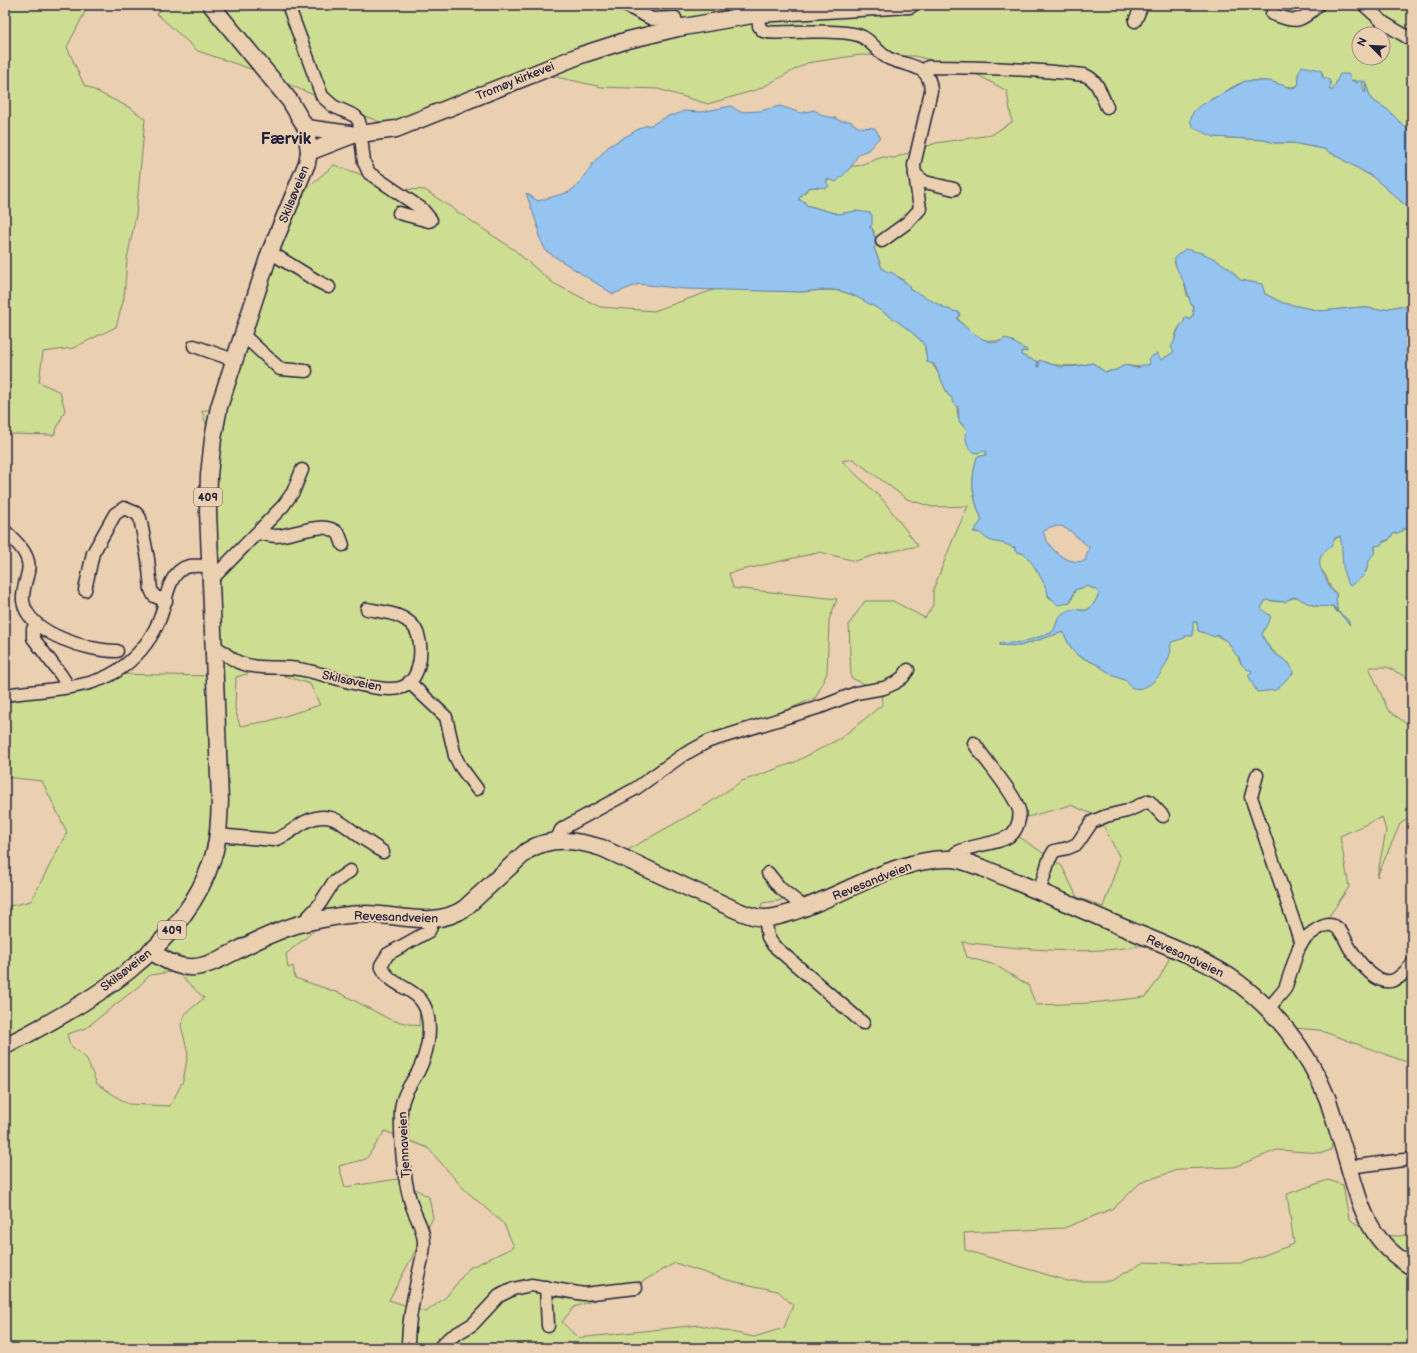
<svg xmlns="http://www.w3.org/2000/svg" width="1417" height="1353" viewBox="0 0 1417 1353" font-family="'Balsamiq Sans',sans-serif">
<rect width="100%" height="100%" fill="#eacfb1"/>
<filter id="ink" filterUnits="userSpaceOnUse"><feTurbulence type="fractalNoise" baseFrequency=".025" numOctaves="2"/><feDisplacementMap in="SourceGraphic" scale="8" xChannelSelector="R" yChannelSelector="G"/><feConvolveMatrix kernelMatrix="1 2 1 2 8 2 1 2 1" color-interpolation-filters="sRGB"/></filter>
<g filter="url(#ink)">
<g fill="#cdde92" stroke="#788066" fill-rule="evenodd">
<path d="M 5,5 L 87,5 L 86,10 L 67,47 L 84,85 L 132,109 L 145,119 L 136,215 L 127,259 L 124,298 L 116,327 L 73,348 L 43,352 L 39,382 L 60,392 L 65,410 L 54,435 L 5,434 Z"/>
<path d="M 164,5 L 258,5 L 263,7 L 268,5 L 1412,5 L 1412,135 L 1388,110 L 1371,99 L 1365,82 L 1366,92 L 1364,92 L 1358,83 L 1355,83 L 1354,80 L 1332,91 C 1326,88 1323,79 1322,72 L 1298,74 L 1299,84 C 1290,92 1275,81 1263,81 C 1258,81 1250,80 1244,82 C 1232,85 1223,95 1211,99 L 1214,137 L 1264,140 L 1275,143 L 1292,143 L 1324,149 L 1373,177 L 1412,211 L 1412,308 L 1399,306 L 1380,310 L 1361,307 L 1321,311 L 1283,303 L 1265,294 L 1261,284 L 1240,280 L 1229,268 L 1174,262 L 1184,281 L 1187,295 L 1193,305 L 1194,312 L 1190,320 L 1185,317 L 1184,322 C 1176,328 1173,341 1174,352 C 1159,362 1143,370 1125,365 L 1116,370 L 1105,372 L 1093,363 C 1074,367 1058,367 1039,361 L 1039,367 L 1037,367 L 1038,362 L 1021,355 L 1022,351 L 1027,350 L 1018,346 L 1013,341 C 1004,340 995,342 985,340 C 972,337 960,322 953,312 L 910,290 L 909,288 L 911,287 L 901,278 L 889,273 L 882,268 L 874,248 L 876,237 L 874,235 L 874,231 L 857,211 L 838,214 L 806,205 L 803,201 L 799,200 L 799,198 C 807,192 808,184 819,188 C 831,175 841,178 852,166 L 857,166 L 883,157 L 894,158 L 936,143 L 991,135 L 1012,122 L 1007,91 L 965,68 L 914,56 L 860,55 L 807,63 L 759,89 L 708,104 L 658,89 L 602,87 L 552,76 L 500,87 L 399,130 L 251,69 L 198,51 L 157,14 ZM 1359,34 L 1383,34 L 1383,58 L 1359,58 Z"/>
<path d="M 334,165 L 402,189 L 425,190 L 513,249 L 553,283 L 600,307 L 654,311 L 716,289 L 801,292 C 817,291 831,288 847,293 C 874,301 904,324 923,343 C 926,347 924,351 926,354 C 933,367 945,380 948,395 C 959,400 956,410 959,420 C 960,424 964,427 967,430 L 965,437 L 986,450 L 987,455 L 977,457 C 970,483 972,496 982,520 L 974,532 L 982,533 L 988,539 L 1005,543 L 1012,547 L 1014,547 L 1015,551 L 1024,554 L 1034,565 L 1047,588 L 1048,596 L 1051,600 L 1071,602 L 1075,590 L 1088,586 L 1097,590 L 1099,594 C 1093,607 1089,613 1074,609 L 1058,619 L 1054,630 L 1051,633 C 1034,638 1019,646 1002,643 L 999,645 L 1020,646 L 1063,632 L 1072,650 L 1077,655 L 1098,665 L 1114,676 L 1127,681 L 1174,640 L 1184,638 L 1193,622 L 1197,622 L 1198,631 C 1214,634 1238,641 1239,661 L 1251,670 L 1267,691 L 1272,689 L 1290,664 C 1278,656 1267,648 1262,634 L 1270,615 L 1263,612 L 1261,608 L 1266,600 L 1280,602 L 1297,597 L 1314,606 L 1333,606 L 1336,611 L 1348,620 L 1337,611 L 1336,593 C 1329,588 1330,585 1327,578 C 1325,573 1320,569 1318,565 C 1316,558 1334,539 1340,536 L 1343,548 L 1343,561 L 1366,572 L 1370,557 L 1375,553 L 1375,546 L 1389,540 L 1393,534 L 1402,531 L 1403,529 L 1412,528 L 1412,680 L 1387,667 L 1369,667 L 1388,710 L 1412,728 L 1412,816 L 1400,824 L 1377,877 L 1386,831 L 1382,817 L 1340,836 L 1349,887 L 1323,925 L 1339,927 L 1345,925 L 1341,929 L 1342,933 L 1380,977 L 1407,972 L 1412,960 L 1412,1064 L 1319,1030 L 1295,1028 L 1335,1127 L 1331,1150 L 1322,1153 L 1277,1150 L 1234,1167 L 1180,1169 L 1140,1183 L 1114,1208 L 1064,1228 L 964,1233 L 965,1250 L 1068,1281 L 1111,1281 L 1144,1262 L 1190,1264 L 1243,1263 L 1294,1244 L 1287,1194 L 1328,1180 L 1343,1185 L 1349,1219 C 1362,1229 1397,1243 1412,1232 L 1412,1348 L 5,1348 L 5,907 L 31,901 L 67,832 L 42,781 L 5,777 L 5,694 L 118,674 L 212,676 L 211,439 L 202,411 L 211,409 L 280,235 L 307,188 ZM 853,459 L 907,499 L 932,507 L 968,506 L 954,537 L 933,590 L 933,605 L 925,618 L 893,601 L 865,601 L 849,624 L 851,678 L 881,691 L 882,705 L 841,738 L 793,763 L 742,781 L 697,811 L 624,852 L 557,833 L 717,741 L 816,697 L 827,673 L 829,620 L 837,599 L 733,588 L 729,573 L 820,552 L 855,561 L 879,554 L 918,546 L 883,500 L 842,461 ZM 264,669 L 310,684 L 320,705 L 269,721 L 240,726 L 235,709 L 236,677 ZM 1071,805 L 1099,817 L 1120,858 L 1103,907 L 1077,897 L 1062,866 L 1018,836 L 1020,819 ZM 687,890 L 760,911 L 762,903 L 855,890 L 784,918 ZM 369,917 L 425,925 L 384,957 L 378,971 L 420,1007 L 419,1026 L 391,1020 L 342,994 L 295,978 L 293,966 L 288,968 L 286,954 L 317,928 ZM 962,942 C 1026,949 1091,957 1154,943 L 1169,959 L 1160,977 L 1146,997 L 1091,1003 L 1036,1005 L 1028,985 L 995,965 L 967,957 ZM 171,972 L 180,975 L 204,998 L 185,1014 L 181,1025 L 188,1054 L 183,1081 L 170,1106 L 128,1104 L 97,1084 L 86,1058 L 70,1045 L 67,1034 L 86,1028 L 139,986 L 150,975 ZM 385,1131 L 428,1148 L 463,1188 L 504,1224 L 514,1247 L 469,1268 L 446,1297 L 426,1312 L 389,1300 L 433,1218 L 429,1197 L 398,1179 L 345,1187 L 339,1166 L 366,1159 ZM 675,1263 L 727,1280 L 778,1291 L 793,1305 L 784,1328 L 754,1337 L 699,1325 L 578,1338 L 562,1322 L 574,1307 L 627,1290 Z"/>
</g>
<g fill="#94c4ef" stroke="#6683a7" fill-rule="evenodd">
<path d="M 1302,66 L 1321,70 L 1323,78 L 1328,78 L 1331,84 L 1329,89 L 1332,91 L 1340,74 L 1348,74 L 1352,81 L 1355,80 L 1355,83 L 1357,83 L 1357,81 L 1364,81 L 1362,81 L 1364,92 L 1366,92 L 1365,81 L 1371,99 L 1388,110 L 1411,133 L 1412,211 L 1373,177 L 1324,149 L 1292,143 L 1275,143 L 1264,140 L 1214,137 L 1194,128 L 1190,121 L 1193,112 L 1198,107 L 1245,81 L 1270,81 L 1291,88 L 1296,87 L 1299,84 L 1298,74 Z"/>
<path d="M 731,106 L 740,112 L 760,111 L 780,106 L 801,113 L 814,110 L 824,116 L 835,118 L 840,121 L 850,121 L 858,127 L 875,128 L 880,137 L 867,151 C 856,152 856,161 850,168 C 846,173 841,177 836,182 L 827,179 L 826,181 L 829,186 L 826,188 L 815,187 L 808,188 L 799,198 L 799,200 L 804,201 L 806,205 L 838,214 L 857,211 L 870,213 L 872,215 L 872,225 L 869,227 L 872,228 L 874,236 L 878,241 L 874,248 L 882,268 L 889,273 L 889,272 L 893,273 L 911,287 L 909,288 L 910,290 C 926,295 944,311 959,312 L 960,315 L 957,319 C 966,328 992,352 1005,338 C 1014,341 1019,347 1027,350 L 1027,352 L 1022,351 L 1021,355 L 1038,362 L 1037,367 L 1039,367 L 1039,360 L 1060,367 L 1078,366 L 1093,363 L 1105,372 L 1116,370 L 1125,365 L 1136,368 L 1140,367 L 1141,365 L 1148,365 L 1150,364 L 1148,359 L 1157,353 L 1161,360 L 1174,352 L 1171,347 C 1177,339 1176,328 1184,322 L 1185,317 L 1190,320 L 1194,313 L 1192,311 L 1194,311 L 1193,305 L 1191,305 C 1189,298 1188,293 1186,287 C 1183,278 1173,267 1175,257 L 1185,249 L 1202,253 L 1215,259 L 1229,268 L 1240,280 L 1262,284 L 1265,294 L 1283,303 L 1321,311 L 1361,307 L 1380,310 L 1399,306 L 1412,308 L 1412,528 L 1403,529 L 1403,531 L 1393,534 L 1389,540 L 1383,541 L 1381,545 L 1375,546 L 1375,553 C 1367,559 1369,566 1365,573 C 1362,579 1355,582 1350,586 C 1340,576 1344,551 1340,536 L 1335,538 L 1331,547 C 1328,548 1327,549 1324,552 C 1313,565 1326,574 1330,589 L 1336,593 L 1337,611 L 1348,620 L 1350,625 L 1333,606 C 1319,608 1308,605 1297,597 L 1291,598 L 1285,602 L 1266,600 L 1261,608 L 1271,617 L 1262,634 C 1264,640 1269,649 1274,653 C 1281,658 1293,663 1293,673 L 1276,690 L 1257,692 L 1248,675 L 1252,672 L 1251,670 L 1248,670 L 1241,664 L 1239,657 L 1236,655 L 1228,642 L 1217,635 L 1215,637 C 1214,637 1200,631 1198,631 L 1197,622 L 1193,622 L 1193,636 L 1185,636 L 1185,638 L 1172,642 C 1169,646 1172,649 1170,654 C 1165,670 1150,695 1130,687 L 1127,681 L 1114,676 L 1098,665 L 1077,655 L 1072,650 L 1063,632 L 1020,646 L 999,645 L 1002,642 C 1019,646 1034,638 1051,633 C 1057,628 1056,619 1062,614 C 1081,600 1084,625 1099,594 L 1097,590 L 1087,586 L 1075,590 L 1070,603 L 1058,605 L 1048,595 C 1048,588 1031,559 1024,554 C 1022,553 1017,552 1015,551 L 1015,547 L 1012,547 C 1004,542 993,543 987,539 C 981,535 981,531 973,532 L 982,520 C 972,495 970,483 977,457 L 986,455 L 986,451 L 976,453 L 969,449 L 965,437 L 967,430 L 959,421 L 958,407 L 952,401 L 952,398 L 948,395 L 934,364 L 927,362 C 926,357 926,351 925,347 C 920,333 863,298 847,293 C 831,287 817,291 801,292 L 685,289 L 639,284 L 613,294 L 546,251 L 538,234 L 539,230 L 526,193 L 538,201 L 569,192 L 577,186 L 594,162 L 609,146 L 644,126 L 651,125 L 670,115 L 675,115 L 684,111 L 701,112 ZM 1061,526 L 1070,531 L 1089,547 L 1085,561 C 1065,565 1049,549 1043,532 L 1050,527 Z"/>
</g>
<g fill="none" stroke-linecap="round" stroke-linejoin="round">
<g stroke="#22223b" stroke-width="15">
<g id="minor">
<path d="M 288,5 L 322,96 L 333,106 L 355,116 L 359,121 L 364,162 L 369,173 L 422,209 L 431,220 L 429,221 L 399,213"/>
<path d="M 625,5 L 652,19 L 675,18 L 678,28"/>
<path d="M 1364,5 L 1384,23 L 1412,40"/>
<path d="M 758,14 L 759,26 L 763,31 C 773,34 783,32 793,32 C 808,31 844,31 858,35 C 872,39 877,54 890,59 C 910,67 930,64 931,91 L 914,165 L 915,174 L 925,182 L 954,189"/>
<path d="M 1272,14 C 1296,22 1299,24 1318,5"/>
<path d="M 1135,21 L 1142,5"/>
<path d="M 924,71 L 928,67 C 981,67 1032,69 1084,75 C 1098,79 1101,95 1107,107"/>
<path d="M 882,241 L 908,222 L 920,209 L 915,174"/>
<path d="M 270,252 L 317,281 L 329,287"/>
<path d="M 243,335 L 280,369 L 306,371"/>
<path d="M 194,346 L 234,360"/>
<path d="M 5,531 C 16,542 32,555 28,572 C 26,582 22,591 23,601 C 28,634 89,651 117,651"/>
<path d="M 258,533 C 264,534 270,536 276,536 C 296,535 323,519 339,534 L 343,545"/>
<path d="M 210,578 L 214,577 L 283,506 L 293,492 L 302,470"/>
<path d="M 85,590 L 93,553 L 115,514 L 124,508 L 136,513 L 140,518 L 148,559 L 151,590 L 154,596 L 166,601"/>
<path d="M 36,624 L 33,629 L 33,638 L 61,675 L 68,686"/>
<path d="M 213,645 C 222,650 229,658 238,662 C 257,670 278,666 298,669 C 324,672 380,696 403,687 C 422,679 425,642 414,627 C 403,613 383,612 367,609"/>
<path d="M 409,682 L 446,717 L 455,756 L 460,766 L 477,789"/>
<path d="M 5,695 C 40,689 87,691 117,671 C 135,659 149,643 158,623 C 166,607 166,579 182,569 C 190,564 201,566 209,566"/>
<path d="M 1257,775 L 1251,797 L 1299,937 L 1303,941 L 1299,947 L 1285,989 L 1268,1009"/>
<path d="M 218,835 L 273,840 C 286,837 294,828 305,822 C 328,810 340,821 358,835 C 366,841 375,846 383,852"/>
<path d="M 556,841 L 561,830 L 565,827 L 635,789 L 683,755 L 709,741 L 823,706 L 856,693 L 884,688 L 895,683 L 903,677 L 908,670"/>
<path d="M 955,860 L 956,853 C 972,844 997,845 1011,835 C 1017,830 1021,817 1019,810 C 1014,792 985,761 974,743"/>
<path d="M 768,873 L 780,888 L 805,908"/>
<path d="M 1039,892 L 1049,860 L 1054,851 L 1068,848 L 1077,844 L 1092,822 L 1106,816 L 1127,811 L 1149,801 L 1163,816"/>
<path d="M 765,918 L 768,937 L 773,945 L 863,1023"/>
<path d="M 306,922 L 306,919 L 319,905 L 333,883 L 350,871"/>
<path d="M 1303,941 C 1308,935 1325,921 1334,926 C 1343,930 1346,943 1351,950 C 1359,962 1375,984 1391,981 C 1400,979 1406,971 1412,964"/>
<path d="M 1349,1167 L 1412,1159"/>
<path d="M 546,1287 L 548,1326"/>
<path d="M 408,1348 C 408,1323 413,1300 418,1276 C 420,1266 424,1254 424,1243 C 424,1228 415,1217 411,1203 C 403,1178 400,1137 401,1110 C 402,1095 411,1084 418,1072 C 427,1054 432,1032 427,1013 C 421,986 389,989 381,965 L 388,954 L 429,931 L 431,927 L 431,920"/>
<path d="M 439,1348 L 448,1339 L 473,1324 L 499,1296 L 513,1289 L 531,1285 L 584,1294 L 636,1288"/>
</g>
</g>
<g stroke="#22223b" stroke-width="19">
<g id="major">
<path d="M 306,128 L 350,134"/>
<path d="M 309,152 L 353,135 L 396,129 L 581,55 L 628,40 L 678,28 L 758,14 L 910,5"/>
<path d="M 150,951 C 162,958 175,967 189,967 C 208,969 236,950 254,942 C 271,934 289,926 308,922 C 326,918 346,914 365,914 C 399,914 435,929 465,908 L 527,851 C 551,836 576,840 602,848 L 736,910 C 745,914 755,918 765,918 C 777,918 790,913 801,909 C 847,893 900,857 951,859 C 961,859 973,865 983,868 C 1029,887 1076,907 1122,927 C 1155,941 1197,956 1227,975 C 1272,1005 1308,1050 1328,1100 C 1335,1123 1343,1145 1349,1167 C 1362,1211 1370,1242 1412,1267"/>
<path d="M 5,1046 C 86,1005 185,949 213,857 C 219,839 219,819 220,800 L 208,511 L 209,475 L 213,439 L 219,407 L 270,252 L 307,163 L 309,152 L 306,128 L 290,101 L 211,5"/>
</g>
</g>
<use href="#minor" stroke="#eacfb1" stroke-width="12"/>
<use href="#major" stroke="#eacfb1" stroke-width="16"/>
</g>
</g>
<g text-anchor="middle" stroke-width="4" stroke-linejoin="round" paint-order="stroke">
<g fill="#eacfb1" stroke="#5e565e" stroke-width="1">
<rect x="194" y="488" width="28" height="18" rx="3"/>
<rect x="158" y="921" width="28" height="18" rx="3"/>
</g>
<g font-size="11" font-weight="bold" fill="#22223b">
<text x="208" y="501">409</text>
<text x="172" y="934">409</text>
</g>
<g font-size="12" fill="#22223b" stroke="#eacfb1">
<text transform="translate(515 81) rotate(-22)" y="4">Tromøy kirkevei</text>
<text transform="translate(294 194) rotate(-68)" y="4">Skilsøveien</text>
<text transform="translate(352 681) rotate(12)" y="4">Skilsøveien</text>
<text transform="translate(872 881) rotate(-22)" y="4">Revesandveien</text>
<text transform="translate(396 917) rotate(2)" y="4">Revesandveien</text>
<text transform="translate(1185 956) rotate(25)" y="4">Revesandveien</text>
<text transform="translate(126 970) rotate(-38)" y="4">Skilsøveien</text>
<text transform="translate(404 1145) rotate(-93)" y="4">Tjennaveien</text>
</g>
<g font-size="16" font-weight="bold" fill="#22223b" stroke="#eacfb1">
<text x="286" y="144">Færvik</text>
</g>
</g>
<rect width="1417" height="1353" fill="none" stroke="#eacfb1" stroke-width="20"/>
<rect x="10" y="10" width="1397" height="1333" fill="none" stroke="#22223b" stroke-width="1.5" filter="url(#ink)"/>
<g transform="translate(1371 46) rotate(294)"><circle r="19" fill="#eacfb1" stroke="#9a8a82"/>
<path d="M0-3L7 15L0 10L-7 15Z" fill="#22223b"/>
<text y="-6" font-size="11" font-weight="bold" text-anchor="middle" fill="#22223b">N</text>
</g>
</svg>
